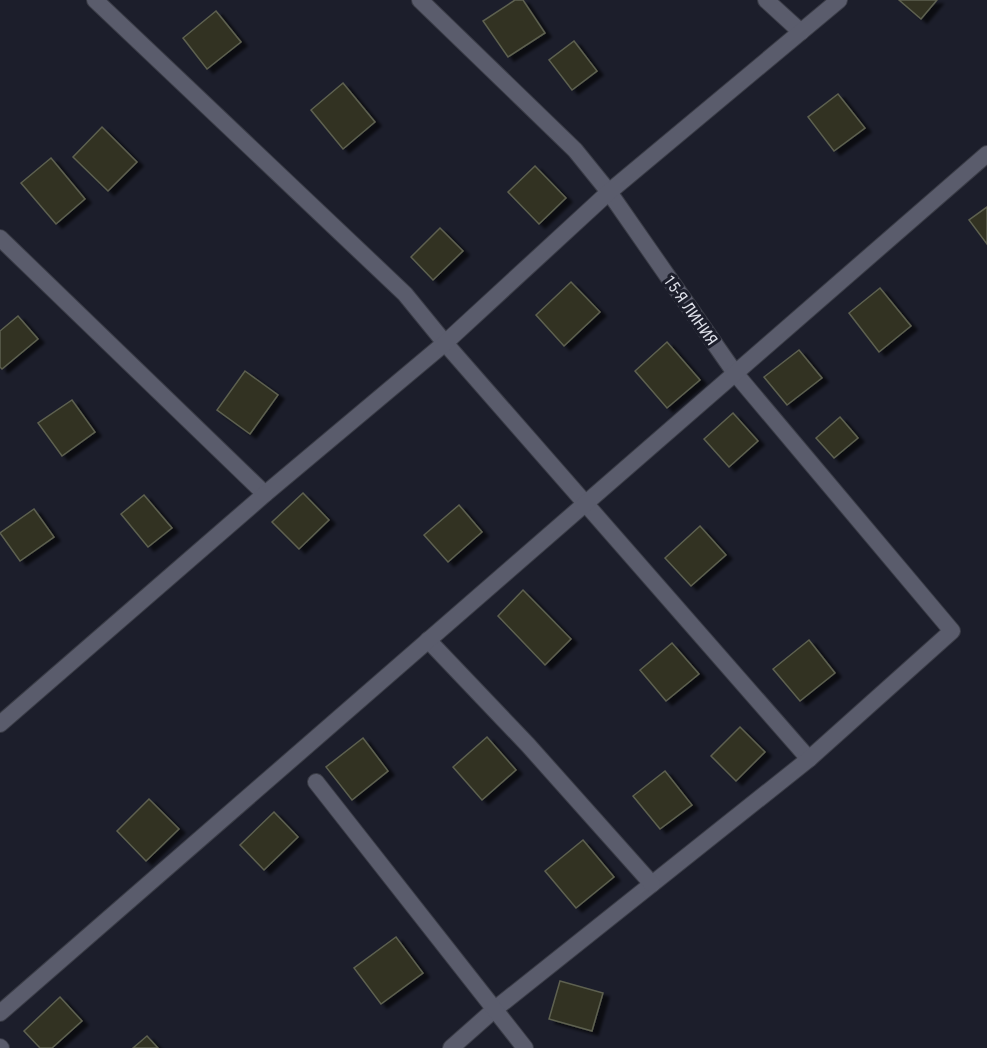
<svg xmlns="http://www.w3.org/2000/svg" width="987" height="1048" viewBox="0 0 987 1048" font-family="'Roboto Condensed',sans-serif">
<defs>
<filter id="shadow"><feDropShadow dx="6" dy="4" stdDeviation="1.5" flood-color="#0009"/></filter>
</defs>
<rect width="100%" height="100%" fill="#1c1e2b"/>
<g fill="#303223" stroke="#5e6150" stroke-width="1.5" filter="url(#shadow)">
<path d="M 515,0 L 523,0 L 545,33 L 508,57 L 483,21 Z"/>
<path d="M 899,0 L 937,0 L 921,19 Z"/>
<path d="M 216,11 L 241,42 L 207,69 L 183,38 Z"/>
<path d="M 574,41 L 597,71 L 572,90 L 549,60 Z"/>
<path d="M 343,83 L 375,122 L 343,149 L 311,110 Z"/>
<path d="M 838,94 L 865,128 L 834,151 L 808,117 Z"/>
<path d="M 102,127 L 137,162 L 108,191 L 73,157 Z"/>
<path d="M 51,158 L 85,199 L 56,224 L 21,183 Z"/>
<path d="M 535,166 L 566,198 L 539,224 L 508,192 Z"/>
<path d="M 987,207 L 987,244 L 969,220 Z"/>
<path d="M 440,228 L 463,251 L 433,280 L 411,257 Z"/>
<path d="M 571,282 L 600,312 L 564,346 L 536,315 Z"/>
<path d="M 880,288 L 911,326 L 879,352 L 849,313 Z"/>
<path d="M 18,316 L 38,339 L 2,369 L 0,367 L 0,331 Z"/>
<path d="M 667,342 L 700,380 L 667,408 L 635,371 Z"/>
<path d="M 799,350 L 822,378 L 787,405 L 764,377 Z"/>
<path d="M 245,371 L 278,395 L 250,434 L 217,410 Z"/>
<path d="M 72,400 L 95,432 L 62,456 L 38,423 Z"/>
<path d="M 733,413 L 758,441 L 729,467 L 704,439 Z"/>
<path d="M 840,417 L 858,438 L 834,458 L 816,438 Z"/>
<path d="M 303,493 L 329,520 L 299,549 L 272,522 Z"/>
<path d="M 144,495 L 172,528 L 148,547 L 121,514 Z"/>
<path d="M 459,505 L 482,532 L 448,562 L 424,535 Z"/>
<path d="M 34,509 L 54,537 L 20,561 L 0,533 Z"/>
<path d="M 700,526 L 726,555 L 691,586 L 665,558 Z"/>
<path d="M 523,590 L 571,639 L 545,665 L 498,616 Z"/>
<path d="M 809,640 L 835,673 L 800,701 L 773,669 Z"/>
<path d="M 672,643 L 699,674 L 666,701 L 640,670 Z"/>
<path d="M 740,727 L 765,752 L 736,781 L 711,756 Z"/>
<path d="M 487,737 L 516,770 L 482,800 L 453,767 Z"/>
<path d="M 363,738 L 388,771 L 352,800 L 326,767 Z"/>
<path d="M 665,771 L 692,805 L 660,829 L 633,796 Z"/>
<path d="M 149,799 L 179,829 L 146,861 L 117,831 Z"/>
<path d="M 274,812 L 298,837 L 264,870 L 240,845 Z"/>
<path d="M 583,840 L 614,877 L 576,908 L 545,871 Z"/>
<path d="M 396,937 L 423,973 L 381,1004 L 354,968 Z"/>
<path d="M 560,981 L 603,993 L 592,1031 L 549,1019 Z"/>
<path d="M 60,997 L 82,1021 L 52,1048 L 40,1048 L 24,1031 Z"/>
<path d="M 147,1036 L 158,1048 L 133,1048 Z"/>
</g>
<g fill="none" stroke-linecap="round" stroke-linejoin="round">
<g stroke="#3a3c46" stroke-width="18">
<g id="street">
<path d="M 95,0 L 405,294 L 445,343 L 809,759"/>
<path d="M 420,0 L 575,150 L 609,192 L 735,373 L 952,631 L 809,759 L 495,1009 L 451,1048"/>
<path d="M 766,0 L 801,32"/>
<path d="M 0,238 L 265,494"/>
<path d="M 428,640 L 528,745 L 652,884"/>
<path d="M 0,724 L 265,494 L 445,343 L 609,192 L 839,0"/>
<path d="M 316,782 L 525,1048"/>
<path d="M 0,1013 L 987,154"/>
<path d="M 0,1047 L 1,1048"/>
</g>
</g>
<use href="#street" stroke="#5a5c6c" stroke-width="16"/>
</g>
<g text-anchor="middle" stroke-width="6" stroke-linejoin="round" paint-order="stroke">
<g font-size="16" fill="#dddfe8" stroke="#1c1e2b">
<text transform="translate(691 310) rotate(55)" y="6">15-Я ЛИНИЯ</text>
</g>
</g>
</svg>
